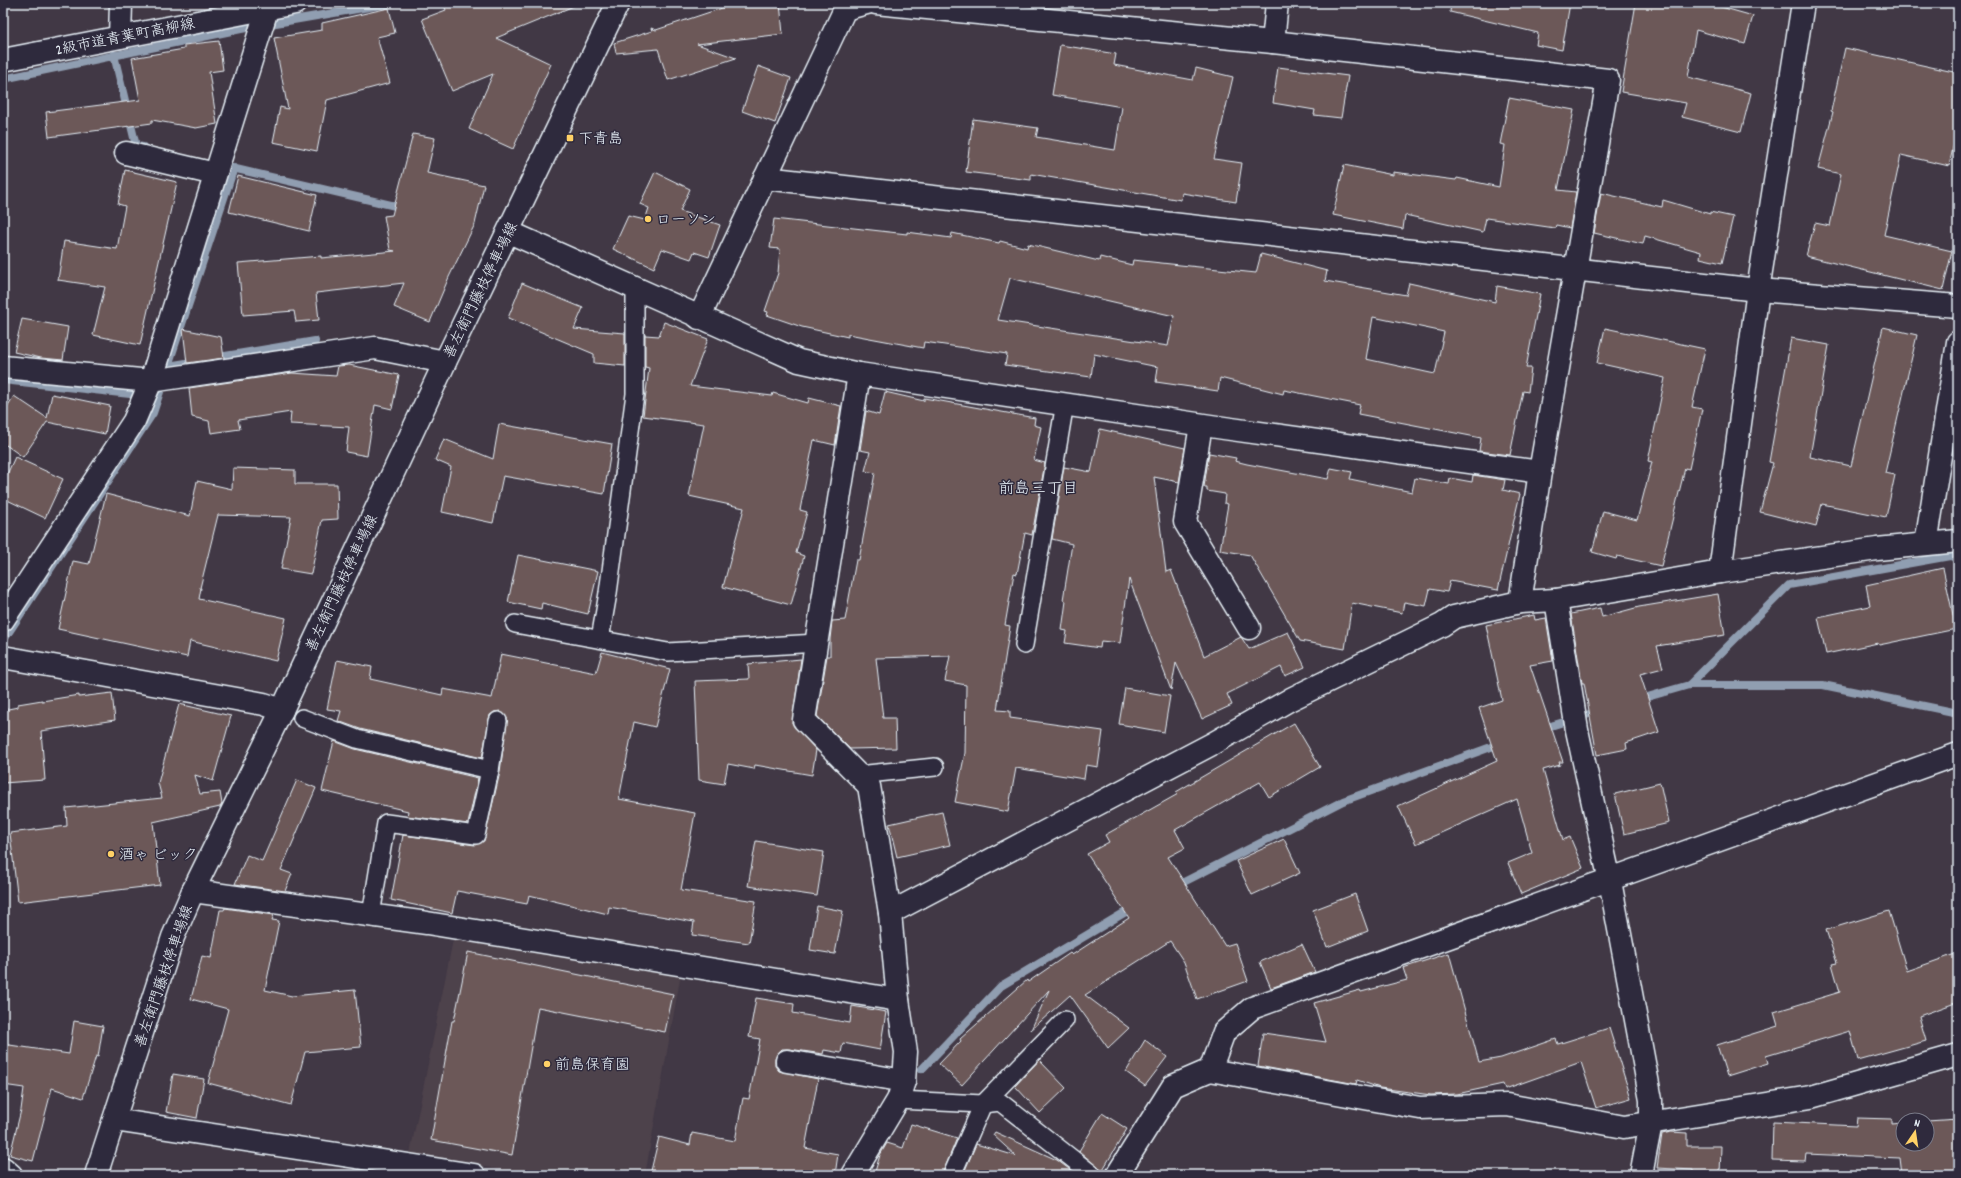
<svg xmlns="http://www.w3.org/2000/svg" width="1961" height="1178" viewBox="0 0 1961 1178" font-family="Dekko,'Klee One',sans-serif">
<rect width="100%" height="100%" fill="#413845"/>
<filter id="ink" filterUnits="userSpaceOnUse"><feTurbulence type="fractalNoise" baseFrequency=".025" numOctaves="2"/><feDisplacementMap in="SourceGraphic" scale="8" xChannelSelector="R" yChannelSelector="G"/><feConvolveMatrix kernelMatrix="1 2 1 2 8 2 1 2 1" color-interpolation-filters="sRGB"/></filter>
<g filter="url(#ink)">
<path fill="#4e424b" d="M 453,940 L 681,973 L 645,1175 L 533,1175 L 410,1154 Z"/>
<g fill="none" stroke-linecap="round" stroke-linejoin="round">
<g stroke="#909eb1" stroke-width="8">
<path d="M 114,55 L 136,146 L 143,147"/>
<path d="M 3,79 L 241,29 L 392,3"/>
<path d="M 219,165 L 404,208"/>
<path d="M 213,358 L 315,341"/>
<path d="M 198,361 L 168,366 L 234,168"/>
<path d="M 3,380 L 130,394"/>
<path d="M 3,641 L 153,413 L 160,392"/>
<path d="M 1689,685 L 1789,585 L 1950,556 L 1958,558"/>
<path d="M 1637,700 L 1689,685 L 1823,685 L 1958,713"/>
<path d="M 1541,729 L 1599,711"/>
<path d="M 1174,887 L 1343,801 L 1502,743"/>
<path d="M 922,1069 L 1001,986 L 1134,907"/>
</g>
</g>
<g fill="#6c5959" stroke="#e8f1f8" fill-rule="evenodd">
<path d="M 443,3 L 581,3 L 496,38 L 551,64 L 513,149 L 469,129 L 493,74 L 452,91 L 422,19 L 446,10 Z"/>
<path d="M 737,3 L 780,3 L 783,34 L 697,44 L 736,58 L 668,80 L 658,49 L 616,53 L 614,43 L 652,31 L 651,28 L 656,30 Z"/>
<path d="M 1451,3 L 1570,3 L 1562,50 L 1536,45 L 1538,33 L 1450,12 Z"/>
<path d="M 1636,3 L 1707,3 L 1753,16 L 1745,44 L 1696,30 L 1688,77 L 1751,93 L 1741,132 L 1682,117 L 1686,103 L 1621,92 Z"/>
<path d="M 389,8 L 395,33 L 377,37 L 390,83 L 327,100 L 317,151 L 273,142 L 280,107 L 288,109 L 274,38 L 322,30 L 322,23 Z"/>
<path d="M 219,41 L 223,70 L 209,72 L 217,124 L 196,128 L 152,120 L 152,123 L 49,137 L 46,112 L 140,100 L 132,58 L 184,49 L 184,45 Z"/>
<path d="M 1060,45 L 1116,54 L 1114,65 L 1193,80 L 1196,68 L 1233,77 L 1214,159 L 1242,163 L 1236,202 L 1182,193 L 1181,200 L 1031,174 L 1031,180 L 966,172 L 973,119 L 1038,128 L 1036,137 L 1115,150 L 1122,107 L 1052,95 Z"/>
<path d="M 1845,48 L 1958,73 L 1958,125 L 1949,166 L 1901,155 L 1884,235 L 1952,251 L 1943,290 L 1806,256 L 1815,223 L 1830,226 L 1841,174 L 1818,169 L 1833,112 L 1831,111 Z"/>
<path d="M 758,66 L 791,78 L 775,123 L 742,111 Z"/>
<path d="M 1278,67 L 1348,76 L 1341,118 L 1314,115 L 1315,110 L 1273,103 Z"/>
<path d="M 1509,98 L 1574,110 L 1558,190 L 1576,192 L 1570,228 L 1556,225 L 1555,228 L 1486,218 L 1483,232 L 1405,215 L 1403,229 L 1333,215 L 1344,165 L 1393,175 L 1393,172 L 1456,180 L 1457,178 L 1499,187 L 1505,145 L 1500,144 Z"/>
<path d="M 413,134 L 435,138 L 427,173 L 484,185 L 475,224 L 449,277 L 430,322 L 394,307 L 404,283 L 316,293 L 319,320 L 296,322 L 294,311 L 243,315 L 238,263 L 321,256 L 321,258 L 395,251 L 390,250 L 384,216 L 392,215 Z"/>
<path d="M 125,170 L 177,182 L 140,345 L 93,335 L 105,287 L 58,280 L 64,241 L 117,249 L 125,206 L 118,204 Z"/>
<path d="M 655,172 L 690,189 L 680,211 L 720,225 L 709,257 L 694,252 L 691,259 L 662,249 L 654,268 L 613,249 L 628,216 L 645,220 L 649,208 L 640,204 Z"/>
<path d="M 238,176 L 317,195 L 309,231 L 229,212 Z"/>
<path d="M 1601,193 L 1662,207 L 1663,200 L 1710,214 L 1710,212 L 1733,217 L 1722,263 L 1700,258 L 1701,252 L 1645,236 L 1643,244 L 1594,233 Z"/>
<path d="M 774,219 L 907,234 L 907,232 L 951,238 L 952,233 L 999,243 L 1000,241 L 1027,248 L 1028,244 L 1099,261 L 1100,257 L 1132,265 L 1133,260 L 1256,273 L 1261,254 L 1327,271 L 1325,281 L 1406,295 L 1409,283 L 1495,302 L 1497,286 L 1540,294 L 1526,368 L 1531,368 L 1528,392 L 1523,391 L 1510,455 L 1479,451 L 1481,438 L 1358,414 L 1360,405 L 1284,390 L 1283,394 L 1220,378 L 1218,391 L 1156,382 L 1158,367 L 1094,354 L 1091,377 L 1005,365 L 1007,354 L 924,342 L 923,348 L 848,334 L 848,337 L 802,327 L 767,315 L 768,312 L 765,311 L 778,273 L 780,249 L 770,248 ZM 1010,278 L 1174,316 L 1168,346 L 998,320 ZM 1373,317 L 1444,332 L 1435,374 L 1366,359 Z"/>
<path d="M 522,283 L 583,308 L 574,329 L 625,333 L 625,366 L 594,363 L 594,354 L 508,318 Z"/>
<path d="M 22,319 L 68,327 L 63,360 L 41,358 L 14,352 Z"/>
<path d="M 664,322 L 708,339 L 690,386 L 772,396 L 773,393 L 808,403 L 809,398 L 841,406 L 835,445 L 814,440 L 800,510 L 807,512 L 796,553 L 804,556 L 791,605 L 723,587 L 744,508 L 689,496 L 704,424 L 643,416 L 649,368 L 645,367 L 645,335 L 659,336 Z"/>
<path d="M 1883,327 L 1917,335 L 1885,473 L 1895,475 L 1886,517 L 1822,504 L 1816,526 L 1760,512 L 1773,463 L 1769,462 L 1791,338 L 1829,345 L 1810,457 L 1851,466 Z"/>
<path d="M 1605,328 L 1705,349 L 1692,407 L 1702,409 L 1689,469 L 1685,468 L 1661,566 L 1617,556 L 1616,559 L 1592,552 L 1603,511 L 1637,520 L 1652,462 L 1648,461 L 1665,378 L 1597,363 Z"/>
<path d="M 183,329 L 221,337 L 224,358 L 187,363 Z"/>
<path d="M 349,365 L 399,375 L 392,409 L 375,405 L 367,456 L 346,452 L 349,427 L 290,424 L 291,412 L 238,420 L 240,429 L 211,433 L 209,421 L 192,417 L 189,388 L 292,373 L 336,376 L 338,366 Z"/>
<path d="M 885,392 L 924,401 L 924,398 L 1035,418 L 1034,425 L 1041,427 L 1034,460 L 1045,463 L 1032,535 L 1025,533 L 1017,574 L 1014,573 L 1005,625 L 1010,626 L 997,710 L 1010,711 L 1010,718 L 1103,731 L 1098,767 L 1086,765 L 1084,779 L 1016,768 L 1008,812 L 955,802 L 965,753 L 966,685 L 945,681 L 950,656 L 876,658 L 883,718 L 895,718 L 896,748 L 850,749 L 817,716 L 827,656 L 830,656 L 830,639 L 832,621 L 845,620 L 856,560 L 859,560 L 875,473 L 865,471 L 870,452 L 860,450 L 866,411 L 879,415 Z"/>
<path d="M 52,394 L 110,406 L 105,434 L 47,422 L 23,457 L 3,443 L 3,413 L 14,396 L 47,418 Z"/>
<path d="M 499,424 L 612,444 L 604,494 L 503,476 L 493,523 L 442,512 L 451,467 L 435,460 L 444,439 L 493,459 Z"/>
<path d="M 1100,429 L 1185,448 L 1179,482 L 1154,477 L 1166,572 L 1171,570 L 1204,656 L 1241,637 L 1249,649 L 1288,632 L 1305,667 L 1285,676 L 1281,667 L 1227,694 L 1232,705 L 1202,719 L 1176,663 L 1171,690 L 1129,579 L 1120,643 L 1101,641 L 1100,648 L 1065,643 L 1067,631 L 1062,630 L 1066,601 L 1063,600 L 1072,544 L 1052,539 L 1064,467 L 1091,472 Z"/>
<path d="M 1209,453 L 1236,458 L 1235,461 L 1247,464 L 1328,479 L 1331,468 L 1352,472 L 1350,479 L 1412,492 L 1415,478 L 1449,484 L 1450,478 L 1472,482 L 1473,475 L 1505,480 L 1503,490 L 1520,494 L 1498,590 L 1450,581 L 1447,592 L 1430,589 L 1426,606 L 1404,602 L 1402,613 L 1352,603 L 1345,649 L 1300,641 L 1250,555 L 1220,550 L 1228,504 L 1224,503 L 1225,494 L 1207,491 L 1207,487 L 1204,487 Z"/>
<path d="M 15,457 L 63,479 L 45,518 L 3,498 L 3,483 Z"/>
<path d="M 233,468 L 295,470 L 295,484 L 337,484 L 338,519 L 322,520 L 311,574 L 281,569 L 291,517 L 218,515 L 200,588 L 201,588 L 199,599 L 286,618 L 276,661 L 190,641 L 187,657 L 58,629 L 73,561 L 89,564 L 106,494 L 190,516 L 197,481 L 232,489 Z"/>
<path d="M 518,555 L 598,571 L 588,614 L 542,603 L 541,609 L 508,602 Z"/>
<path d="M 1943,568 L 1956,629 L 1879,645 L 1878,643 L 1826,654 L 1818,617 L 1870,606 L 1866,585 Z"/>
<path d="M 1718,594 L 1725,635 L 1657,646 L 1663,668 L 1640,674 L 1659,732 L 1626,743 L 1627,749 L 1597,755 L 1584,683 L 1582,683 L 1571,614 L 1600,608 L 1602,617 L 1639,607 Z"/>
<path d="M 1534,615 L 1535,620 L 1546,618 L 1553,661 L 1530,665 L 1563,762 L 1559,762 L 1560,765 L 1543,770 L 1563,840 L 1570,837 L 1583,868 L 1521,894 L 1508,863 L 1532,853 L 1517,799 L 1416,844 L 1398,806 L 1497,761 L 1479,708 L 1502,700 L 1486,625 Z"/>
<path d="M 602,652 L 670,669 L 655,727 L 634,722 L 619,799 L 695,813 L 681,890 L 756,901 L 749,943 L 692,935 L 694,922 L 609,907 L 608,914 L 529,895 L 527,904 L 457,891 L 452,913 L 391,900 L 403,835 L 475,845 L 484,841 L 500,772 L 507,718 L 500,711 L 494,712 L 490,715 L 482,758 L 360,729 L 338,721 L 341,711 L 327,709 L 337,660 L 372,667 L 370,679 L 442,695 L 443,689 L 492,698 L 501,654 L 596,673 Z"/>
<path d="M 801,659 L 792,723 L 816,750 L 812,775 L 755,765 L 754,769 L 728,764 L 724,784 L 699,780 L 695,681 L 749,679 L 748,664 Z"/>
<path d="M 1125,688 L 1170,696 L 1164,732 L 1119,724 Z"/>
<path d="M 112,693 L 115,720 L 41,731 L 45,780 L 3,783 L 3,710 L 18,707 L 18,704 L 42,700 L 42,701 L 79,695 L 79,697 Z"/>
<path d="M 179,704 L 231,716 L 213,781 L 195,775 L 200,794 L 220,792 L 222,804 L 220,807 L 153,822 L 160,885 L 18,902 L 10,833 L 67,826 L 66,808 L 162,798 L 158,783 Z"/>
<path d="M 1294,723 L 1320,767 L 1269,797 L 1260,782 L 1175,830 L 1185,848 L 1168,857 L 1225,946 L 1235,943 L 1248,981 L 1197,999 L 1184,962 L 1170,941 L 1085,995 L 1129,1028 L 1108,1048 L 1070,995 L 1031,1030 L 1049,990 L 962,1085 L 939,1064 L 961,1041 L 960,1039 L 1027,980 L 1028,982 L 1070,953 L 1072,955 L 1129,918 L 1087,854 L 1109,842 L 1105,835 L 1178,794 L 1176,792 Z"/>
<path d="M 334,741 L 355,749 L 478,778 L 468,824 L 407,816 L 408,811 L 322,791 Z"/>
<path d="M 297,780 L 316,788 L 281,870 L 292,874 L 285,891 L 235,884 L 247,855 L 262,861 Z"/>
<path d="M 1660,783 L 1669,823 L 1624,834 L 1615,794 Z"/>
<path d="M 942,812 L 950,845 L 897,857 L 889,824 Z"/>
<path d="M 1284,839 L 1300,873 L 1252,895 L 1236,861 Z"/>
<path d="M 756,841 L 824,852 L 817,896 L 748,886 Z"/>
<path d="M 1355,894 L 1368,931 L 1327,947 L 1313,910 Z"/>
<path d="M 817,906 L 843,911 L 835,954 L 810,950 Z"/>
<path d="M 225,908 L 274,915 L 272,920 L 279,921 L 265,990 L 292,996 L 355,990 L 361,1047 L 305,1052 L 291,1105 L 208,1083 L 228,1009 L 191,999 L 202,956 L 211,958 L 220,910 L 224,910 Z"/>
<path d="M 1889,911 L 1907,971 L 1958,953 L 1958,1002 L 1919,1016 L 1926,1041 L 1858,1060 L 1850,1031 L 1766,1056 L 1768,1063 L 1727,1076 L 1717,1045 L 1778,1026 L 1774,1012 L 1840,992 L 1832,964 L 1837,963 L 1826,930 Z"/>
<path d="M 1302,944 L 1315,972 L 1271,988 L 1260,962 Z"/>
<path d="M 468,952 L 673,994 L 665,1032 L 538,1007 L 512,1155 L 431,1140 L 452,1021 L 454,1021 Z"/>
<path d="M 1449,953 L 1479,1062 L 1501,1058 L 1556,1039 L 1558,1044 L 1609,1028 L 1631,1098 L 1596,1108 L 1581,1062 L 1505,1089 L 1503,1084 L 1457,1094 L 1431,1095 L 1380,1088 L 1357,1080 L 1356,1084 L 1258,1066 L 1263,1033 L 1326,1042 L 1314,1003 L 1360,990 L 1361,992 L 1407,980 L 1403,968 Z"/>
<path d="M 756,998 L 794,1004 L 793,1013 L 850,1023 L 852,1006 L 886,1012 L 880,1050 L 843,1043 L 841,1053 L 824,1050 L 823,1054 L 789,1049 L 782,1049 L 778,1053 L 775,1059 L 775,1066 L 779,1071 L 818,1079 L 805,1148 L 838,1154 L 835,1175 L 650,1175 L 659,1137 L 690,1145 L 692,1133 L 735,1141 L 743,1098 L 749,1099 L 760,1039 L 749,1037 Z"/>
<path d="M 74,1021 L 103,1026 L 98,1057 L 96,1056 L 83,1098 L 52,1088 L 33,1161 L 10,1155 L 21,1110 L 24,1088 L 3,1085 L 3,1044 L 69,1054 Z"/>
<path d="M 1145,1040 L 1167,1057 L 1145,1086 L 1126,1072 Z"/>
<path d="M 1039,1060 L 1066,1088 L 1040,1113 L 1015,1086 Z"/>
<path d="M 173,1074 L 204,1079 L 197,1118 L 166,1112 Z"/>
<path d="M 1102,1113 L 1127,1129 L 1102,1171 L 1079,1151 Z"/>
<path d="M 1857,1118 L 1892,1119 L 1892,1124 L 1903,1123 L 1903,1144 L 1927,1144 L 1927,1121 L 1958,1119 L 1958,1171 L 1902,1175 L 1900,1158 L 1806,1154 L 1805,1161 L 1772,1160 L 1773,1122 L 1856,1126 Z"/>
<path d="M 911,1124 L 957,1138 L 942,1175 L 874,1175 L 880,1155 L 887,1143 L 903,1148 Z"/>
<path d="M 995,1132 L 1057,1160 L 1077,1175 L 963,1175 L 976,1144 L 1016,1156 L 993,1135 Z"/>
<path d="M 1671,1132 L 1687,1133 L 1687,1146 L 1721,1146 L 1720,1175 L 1693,1175 L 1693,1170 L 1657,1168 L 1662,1134 Z"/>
</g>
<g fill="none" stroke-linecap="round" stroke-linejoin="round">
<g stroke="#e8f1f8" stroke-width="20">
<g id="service">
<path d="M 515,624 L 668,652 L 817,643"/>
<path d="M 600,639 L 608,593 L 635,394 L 635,289"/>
<path d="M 1024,645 L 1065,403"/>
<path d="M 302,718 L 357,739 L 490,770 L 476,835 L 386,823 L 371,915"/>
<path d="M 490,770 L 498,721"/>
<path d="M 858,775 L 935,767"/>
<path d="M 898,1100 L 983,1104 L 1000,1102 L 1093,1175"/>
<path d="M 952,1175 L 983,1104 L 1065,1020"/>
</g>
</g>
<g stroke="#e8f1f8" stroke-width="25">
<g id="minor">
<path d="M 876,3 L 1273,42 L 1608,80 L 1540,472 L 1520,602"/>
<path d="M 120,37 L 121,3"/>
<path d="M 1273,42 L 1277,3"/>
<path d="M 3,60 L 295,3"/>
<path d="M 126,153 L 215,174"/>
<path d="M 765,178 L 1758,290 L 1958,306"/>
<path d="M 509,232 L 799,361 L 859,374 L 1224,428 L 1540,472"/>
<path d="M 699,318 L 845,9 L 867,3"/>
<path d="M 3,367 L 151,381 L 375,348 L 445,362"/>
<path d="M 1201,425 L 1185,522 L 1249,628"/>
<path d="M 1926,544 L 1958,342"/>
<path d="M 1556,600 L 1577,730 L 1610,881 L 1651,1100 L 1651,1123 L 1641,1175"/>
<path d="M 3,620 L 134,421 L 151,381 L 269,3"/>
<path d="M 3,657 L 264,704 L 282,710"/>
<path d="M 193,891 L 427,923 L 898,1000"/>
<path d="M 890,913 L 1212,744 L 1291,699 L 1442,625 L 1454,617 L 1520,602 L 1556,600 L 1720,572 L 1877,549 L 1958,541"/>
<path d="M 787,1061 L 904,1081"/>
<path d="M 1210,1070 L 1420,1108 L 1507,1105 L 1624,1127 L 1811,1097 L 1958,1055"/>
<path d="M 114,1120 L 474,1175"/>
<path d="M 3,1168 L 11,1175"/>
<path d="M 853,1175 L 898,1100 L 904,1081 L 906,1052 L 898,1000 L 890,913 L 869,786 L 804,720 L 859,374"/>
<path d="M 1117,1175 L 1173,1086 L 1210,1070 L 1224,1032 L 1252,1008 L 1958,754"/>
</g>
</g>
<g stroke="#e8f1f8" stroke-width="25">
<path id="tertiary" d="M 1720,572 L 1758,290 L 1803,3"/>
</g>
<g stroke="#e8f1f8" stroke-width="25">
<path id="secondary" d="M 96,1175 L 173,937 L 193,891 L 282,710 L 445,362 L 618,3"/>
</g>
<use href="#service" stroke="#2f2a3d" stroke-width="17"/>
<use href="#minor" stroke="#2f2a3d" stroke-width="22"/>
<use href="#tertiary" stroke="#2f2a3d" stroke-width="22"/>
<use href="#secondary" stroke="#2f2a3d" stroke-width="22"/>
</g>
</g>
<g fill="#ffd166" stroke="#2f2a3d" stroke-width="1.5">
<rect x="566" y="134" width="8" height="8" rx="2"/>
<circle cx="648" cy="219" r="4"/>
<circle cx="111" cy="854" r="4"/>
<circle cx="547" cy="1064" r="4"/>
</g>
<g text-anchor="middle" stroke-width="3" stroke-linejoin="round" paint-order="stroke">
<g font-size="15" fill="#e8f1f8" stroke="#2f2a3d">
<text transform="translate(125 36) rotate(-11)" y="5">2級市道青葉町高柳線</text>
<text transform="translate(480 290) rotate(-64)" y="5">善左衛門藤枝停車場線</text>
<text transform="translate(341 583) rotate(-65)" y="5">善左衛門藤枝停車場線</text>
<text transform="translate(163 976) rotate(-71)" y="5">善左衛門藤枝停車場線</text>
</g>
<g font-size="15" fill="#e8f1f8" stroke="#2f2a3d" text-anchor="start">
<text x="578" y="143">下青島</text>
<text x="656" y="224">ローソン</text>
<text x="119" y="859">酒ゃ ビック</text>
<text x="555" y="1069">前島保育園</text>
</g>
<g font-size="16" fill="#e8f1f8" stroke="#2f2a3d">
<text x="1038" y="493">前島三丁目</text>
</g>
</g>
<rect width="1961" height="1178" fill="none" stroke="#2f2a3d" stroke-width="16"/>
<rect x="8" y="8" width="1945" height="1162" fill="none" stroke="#e8f1f8" stroke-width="1.5" filter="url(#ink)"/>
<g transform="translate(1915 1132) rotate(13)"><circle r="19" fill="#2f2a3d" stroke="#797a88"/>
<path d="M0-3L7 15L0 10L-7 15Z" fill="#ffd166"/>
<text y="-6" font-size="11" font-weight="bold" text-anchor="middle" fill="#e8f1f8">N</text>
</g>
</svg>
